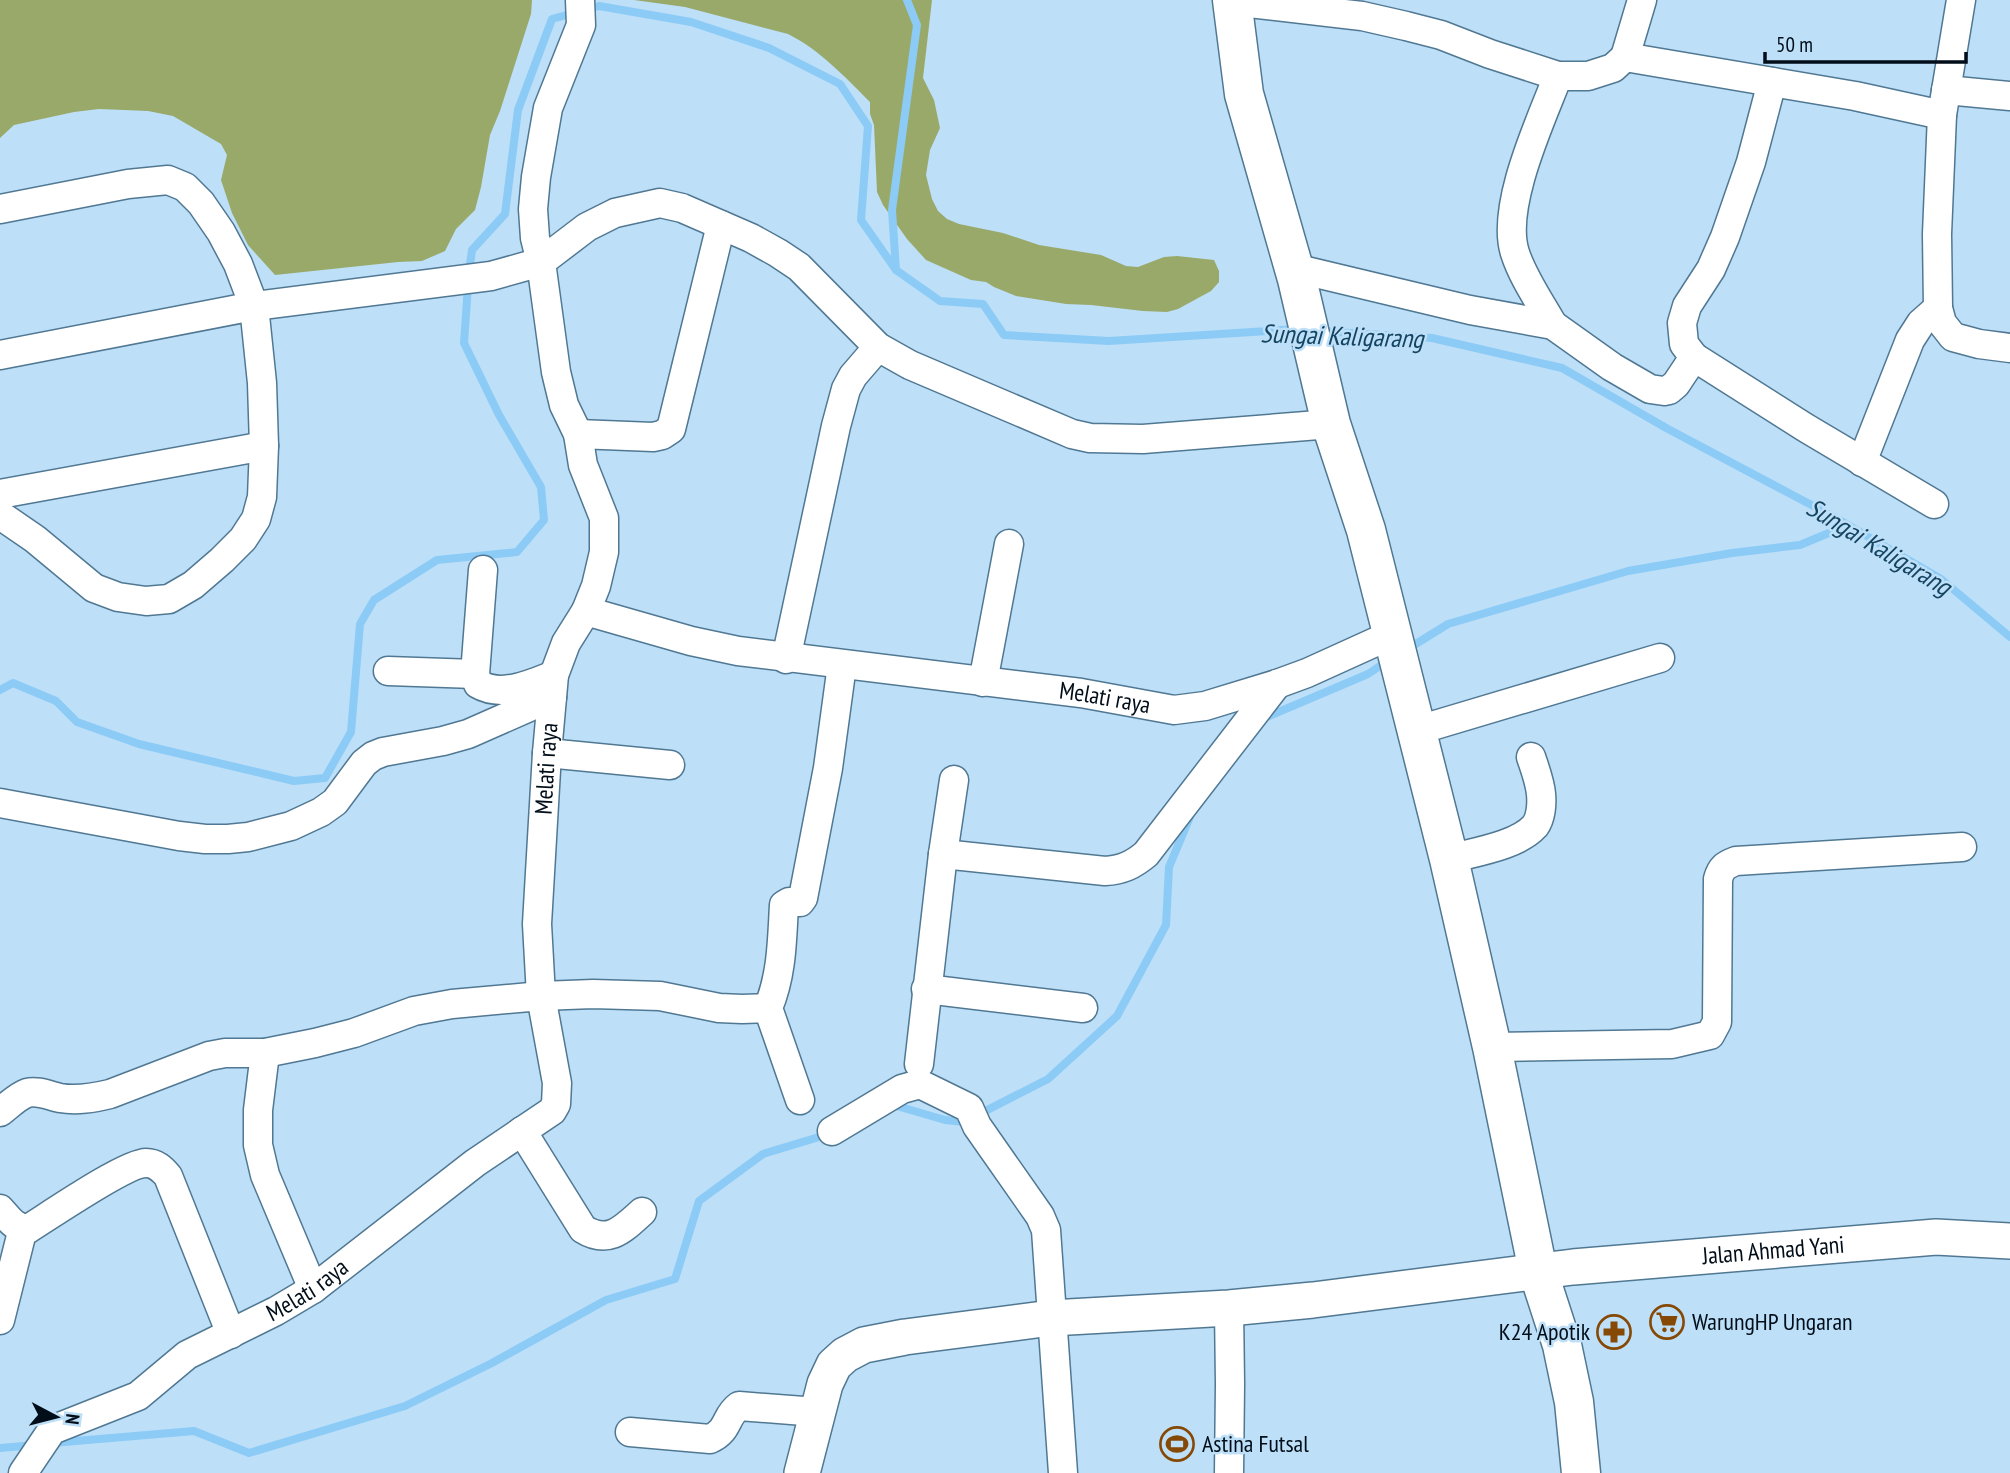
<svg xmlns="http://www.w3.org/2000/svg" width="2010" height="1473" viewBox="0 0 2010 1473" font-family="'PT Sans Narrow',sans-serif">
<rect width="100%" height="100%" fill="#bddff8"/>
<g fill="#99a969">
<path d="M 0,0 L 532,0 L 531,14 L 500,111 L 490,135 L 481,187 L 475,210 L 456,229 L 445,251 L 422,261 L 398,262 L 275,275 L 248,245 L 232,213 L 221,180 L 227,155 L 221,144 L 173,116 L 148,111 L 99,109 L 74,112 L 14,125 L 0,138 Z"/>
<path d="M 634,0 L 932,0 L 923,78 L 934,100 L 940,128 L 930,150 L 926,175 L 932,199 L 938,211 L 947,219 L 959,224 L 1003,233 L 1039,245 L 1101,255 L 1126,266 L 1138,267 L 1164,257 L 1177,256 L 1214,260 L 1219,271 L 1219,282 L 1211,291 L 1178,309 L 1167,312 L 1143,311 L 1091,305 L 1066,304 L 1016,296 L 994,287 L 986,282 L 971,280 L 926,260 L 907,239 L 883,205 L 877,192 L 874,125 L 870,114 L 870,102 C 845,77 820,50 788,34 L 685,7 Z"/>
</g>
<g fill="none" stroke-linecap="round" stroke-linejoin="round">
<g stroke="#8ccbf6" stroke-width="8">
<path d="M 907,0 L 917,25 L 892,210 L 896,270 L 940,301 L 983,304 L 1004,335 L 1109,341 L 1299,329"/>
<path d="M 469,272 L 472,250 L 505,214 L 518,110 L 552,19 L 599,6 L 691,22 L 769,48 L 840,84 L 868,126 L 861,220 L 896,270"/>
<path d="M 1319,331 L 1432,338 L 1562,368 L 1668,429 L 1834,517 L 1941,579 L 2010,637"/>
<path d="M 1406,650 L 1448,624 L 1628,571 L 1732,553 L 1800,545 L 1848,525"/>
<path d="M 0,690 L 13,683 L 56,701 L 77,722 L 139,744 L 294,781 L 325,778 L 351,732 L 360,624 L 374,600 L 437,560 L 517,552 L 544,520 L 541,487 L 499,415 L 464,343 L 468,285"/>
<path d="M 1262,719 L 1368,674 L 1389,660"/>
<path d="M 890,1104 L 945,1120 L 964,1122 L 1048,1079 L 1117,1016 L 1166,925 L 1169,867 L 1190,817"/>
<path d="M 52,1443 L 194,1431 L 249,1453 L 405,1406 L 492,1363 L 606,1300 L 675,1279 L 699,1201 L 763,1154 L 829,1134"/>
<path d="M 0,1448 L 35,1445"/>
</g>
<g stroke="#507893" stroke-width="31">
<g id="minor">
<path d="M 580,0 L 581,25 L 548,108 L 536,177 L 533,209 L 535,238 L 541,262 L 556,372 L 564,405 L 578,434 L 583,465 L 604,518 L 604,552 L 596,586 L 586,611"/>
<path d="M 1961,0 L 1942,115 L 1937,234 L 1938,308 L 1942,323 L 1953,337 L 1979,344 L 2010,348"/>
<path d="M 1232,1 L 1362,16 L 1406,26 L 1441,35 L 1490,54 L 1558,76 L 1588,76 L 1613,68 L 1625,57 L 1855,96 L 1942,115"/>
<path d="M 1625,57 L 1642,0"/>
<path d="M 1946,90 L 2010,96"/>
<path d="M 0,209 L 128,184 L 168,180 L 185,187 L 201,203 L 221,232 L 238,264 L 254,306 L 262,383 L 264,446 L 262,497 L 256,519 L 243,539 L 222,560 L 193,585 L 169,599 L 146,601 L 118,597 L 94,588 L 35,539 L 0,515"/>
<path d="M 1294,268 L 1470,310 L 1553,325 L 1612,367 L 1650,389 L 1664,391 L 1669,390 L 1676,384 L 1694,357 L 1806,428 L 1934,504"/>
<path d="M 1553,325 C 1540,302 1523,278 1515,253 C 1500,207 1541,120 1558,76"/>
<path d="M 0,355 L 254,306 L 491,276 L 541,262 L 587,227 L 615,213 L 660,203 L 682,208 L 751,238 L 778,253 L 799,267 L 878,347 L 910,365 L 1072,434 L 1090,438 L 1143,439 L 1331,424"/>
<path d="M 1694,357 L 1684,344 L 1682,323 L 1687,306 L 1711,269 L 1725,237 L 1751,162 L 1772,82"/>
<path d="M 578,434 L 653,437 L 662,435 L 671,429 L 721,225"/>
<path d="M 1862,462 L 1910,340 L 1921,323 L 1938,308"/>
<path d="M 0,494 L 264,446"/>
<path d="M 483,570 L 475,674 L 478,684 C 502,698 531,684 554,675"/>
<path d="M 786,659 L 836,426 L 846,389 L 853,376 L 878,347"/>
<path d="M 388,671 L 475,674"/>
<path d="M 983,682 L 1009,544"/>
<path d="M 1415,731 L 1660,658"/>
<path d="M 547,753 L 670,765"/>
<path d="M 0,803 L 179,836 L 205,839 L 228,839 L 248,837 L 291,826 L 321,812 L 335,802 L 364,763 L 373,756 L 383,752 L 443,741 L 468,734 L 552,697"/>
<path d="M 943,854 L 1105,871 C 1122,870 1133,865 1146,854 L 1277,684"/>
<path d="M 1449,859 C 1474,852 1517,846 1535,826 C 1541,818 1542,804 1541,794 C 1540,782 1535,769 1531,757"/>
<path d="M 926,989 L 1083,1008"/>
<path d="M 1492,1047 L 1672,1044 L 1710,1035 L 1717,1022 L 1718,879 C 1721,868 1725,865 1736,861 L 1962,847"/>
<path d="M 265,1053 L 258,1110 L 258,1145 L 265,1175 L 313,1289"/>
<path d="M 919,1064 L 943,854 L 954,780"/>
<path d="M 800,1100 L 768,1008 C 782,975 782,940 784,905 L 789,902 L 800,902 L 803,898 L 828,768 L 842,665"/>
<path d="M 0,1112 C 8,1106 18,1096 27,1093 C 38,1090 50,1096 60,1098 C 77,1101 93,1098 110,1094 L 209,1056 L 225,1053 L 265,1053 L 315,1043 L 354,1033 L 414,1011 L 452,1004 L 541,996 L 593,994 L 660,996 L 719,1008 L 742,1009 L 768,1008"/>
<path d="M 522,1131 L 583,1229 C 609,1245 623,1229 642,1212"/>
<path d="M 832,1131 L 902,1089 L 920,1084 L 969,1108 L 977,1126 L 1040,1216 L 1046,1230 L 1063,1473"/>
<path d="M 0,1209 C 9,1219 14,1228 28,1229 C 49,1216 126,1163 146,1163 C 156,1163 162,1169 168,1176 L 231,1334"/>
<path d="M 1229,1308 L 1230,1384 L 1229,1473"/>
<path d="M 0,1320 L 23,1228"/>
<path d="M 630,1432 L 710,1439 C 729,1431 725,1416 739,1406 L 817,1412"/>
<path id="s1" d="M 23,1473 L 52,1430 L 138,1396 L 187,1355 L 276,1311 L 313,1289 L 475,1163 L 552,1111 L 556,1104 L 557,1083 L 541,996 L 537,924 L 547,753 L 554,675 L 566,643 L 586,611 L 691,641 L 738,651 L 1081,693 L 1174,710 L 1205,706 L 1277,684 L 1307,673 L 1393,634"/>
</g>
</g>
<g stroke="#507893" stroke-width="38">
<g id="tertiary">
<path id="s2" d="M 802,1473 L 825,1384 L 834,1365 L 845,1355 L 864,1345 L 905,1337 L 1051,1318 L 1229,1308 L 1313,1300 L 1573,1267 L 1936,1237 L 2010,1241"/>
</g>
</g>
<g stroke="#507893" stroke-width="41">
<path id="secondary" d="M 1232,0 L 1244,94 L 1297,279 L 1331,424 L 1366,530 L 1449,859 L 1492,1047 L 1538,1271 L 1562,1345 L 1574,1402 L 1581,1473"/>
</g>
<use href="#minor" stroke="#fff" stroke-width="28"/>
<use href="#tertiary" stroke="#fff" stroke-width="35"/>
<use href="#secondary" stroke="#fff" stroke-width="38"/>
</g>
<defs>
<g id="supermarket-ring" transform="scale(1.75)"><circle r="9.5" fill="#bddff8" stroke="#864905" stroke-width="1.5"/><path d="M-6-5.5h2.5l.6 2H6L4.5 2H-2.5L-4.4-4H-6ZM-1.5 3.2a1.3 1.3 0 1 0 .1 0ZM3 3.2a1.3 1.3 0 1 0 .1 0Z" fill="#864905"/></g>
<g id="pharmacy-ring" transform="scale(1.75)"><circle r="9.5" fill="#bddff8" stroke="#864905" stroke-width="1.5"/><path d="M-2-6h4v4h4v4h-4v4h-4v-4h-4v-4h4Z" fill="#864905"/></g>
<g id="stadium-ring" transform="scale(1.75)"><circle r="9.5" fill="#bddff8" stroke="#864905" stroke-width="1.5"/><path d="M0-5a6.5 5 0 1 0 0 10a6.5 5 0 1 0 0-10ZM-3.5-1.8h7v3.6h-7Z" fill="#864905"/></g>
</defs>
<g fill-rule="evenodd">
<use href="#supermarket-ring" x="1667" y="1322"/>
<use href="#pharmacy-ring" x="1614" y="1332"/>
<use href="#stadium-ring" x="1177" y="1444"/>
</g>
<g text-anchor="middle" stroke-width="5" stroke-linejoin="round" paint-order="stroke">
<g font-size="24" fill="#010d18" stroke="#bddff8">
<text dy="8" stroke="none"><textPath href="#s1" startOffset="1687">Melati raya</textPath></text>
<text dy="8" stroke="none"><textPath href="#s1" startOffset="994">Melati raya</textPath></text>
<text dy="8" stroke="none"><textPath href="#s2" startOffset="1064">Jalan Ahmad Yani</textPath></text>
<text dy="8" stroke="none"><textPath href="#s1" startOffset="345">Melati raya</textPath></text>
</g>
<g font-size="24" fill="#010d18" stroke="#bddff8" text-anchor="start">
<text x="1692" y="1330">WarungHP Ungaran</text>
<text x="1590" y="1340" text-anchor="end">K24 Apotik</text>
<text x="1202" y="1452">Astina Futsal</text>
</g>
<g font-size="26" font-style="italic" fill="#144461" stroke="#bddff8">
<text transform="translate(1342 336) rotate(2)" y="9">Sungai Kaligarang</text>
<text transform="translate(1879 547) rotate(31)" y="9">Sungai Kaligarang</text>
</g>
</g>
<g transform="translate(56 1417) rotate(97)" stroke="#bddff8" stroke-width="5" paint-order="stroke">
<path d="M0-5L12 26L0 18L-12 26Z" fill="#010d18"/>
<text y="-10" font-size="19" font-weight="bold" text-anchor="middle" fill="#010d18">N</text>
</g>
<path d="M1765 52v10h201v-10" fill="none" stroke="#010d18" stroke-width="3.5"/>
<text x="1776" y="52" font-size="21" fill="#010d18" stroke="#bddff8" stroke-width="5" paint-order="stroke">50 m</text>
</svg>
